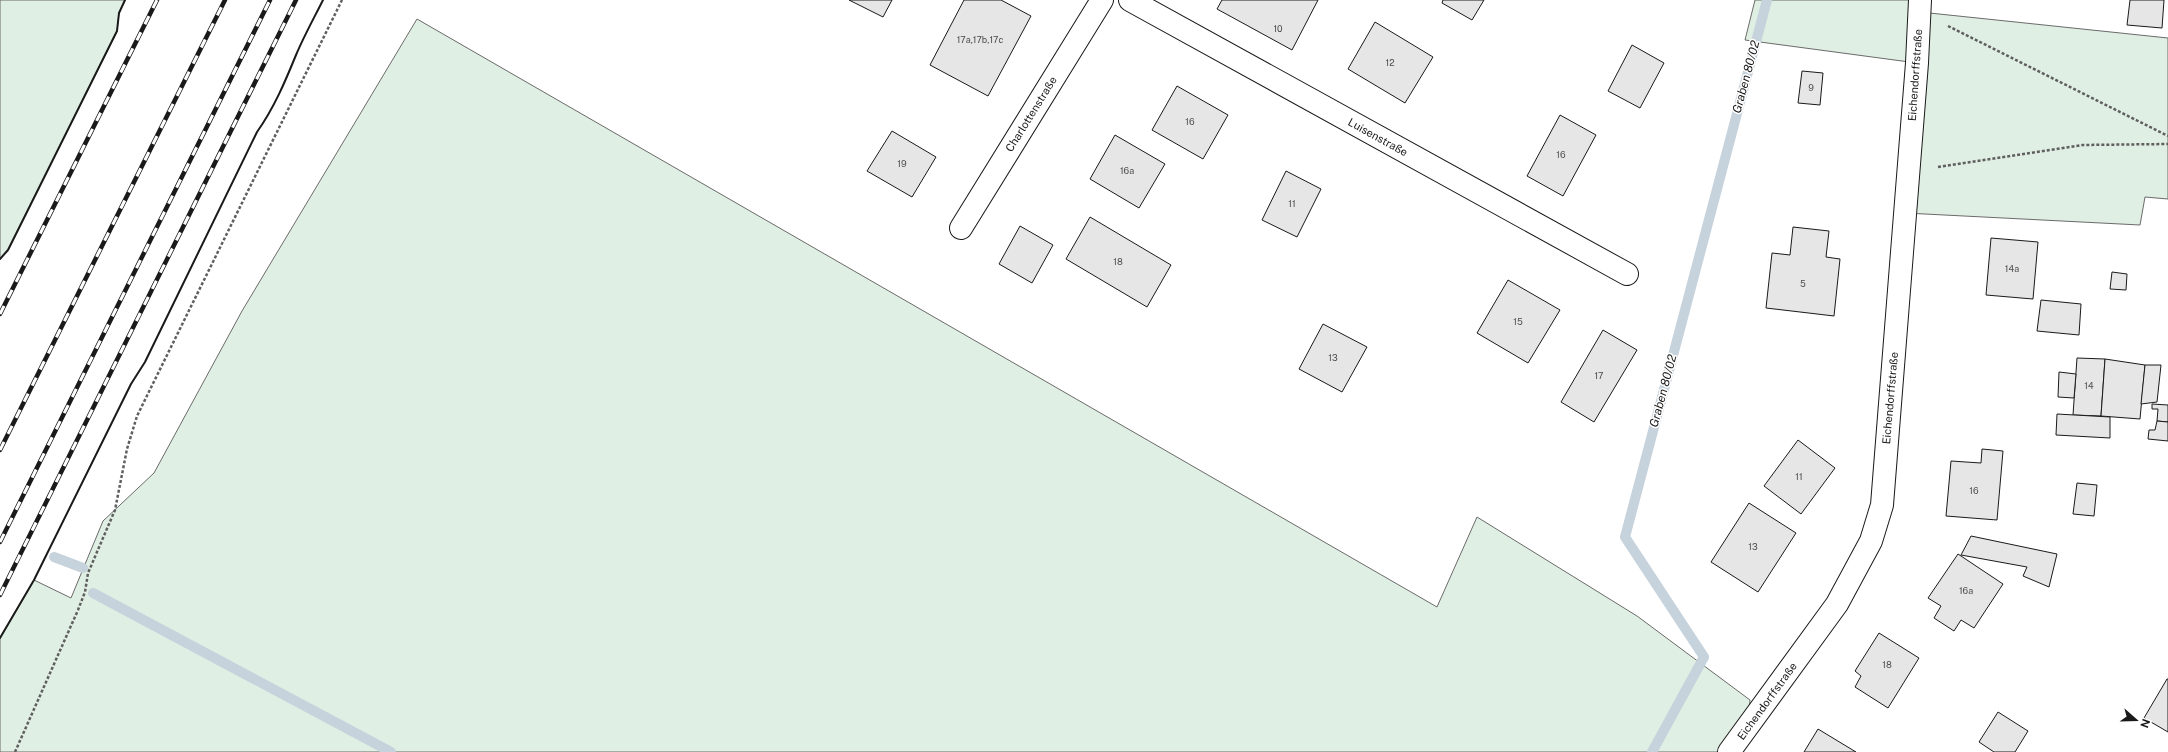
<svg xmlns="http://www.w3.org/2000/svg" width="2168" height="752" viewBox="0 0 2168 752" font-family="'Public Sans',sans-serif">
<rect width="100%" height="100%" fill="#fff"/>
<g fill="#e0efe3" stroke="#6a6a6a">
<path d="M 0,0 L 125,0 L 119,13 L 117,31 L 8,250 L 0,259 Z"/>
<path d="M 1755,0 L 1920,0 L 1920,12 L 2168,38 L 2168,199 L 2145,197 L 2140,225 L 1905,213 L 1917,63 L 1745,40 Z"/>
<path d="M 417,19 L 1437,607 L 1477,517 L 1637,616 L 1750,700 L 1748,726 L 1724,752 L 0,752 L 0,638 L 34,580 L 71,598 L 103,521 L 154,473 L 242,311 Z"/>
</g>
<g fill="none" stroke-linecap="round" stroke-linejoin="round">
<g stroke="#c6d2dc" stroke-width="10">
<path d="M 54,557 L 83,568"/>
<path d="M 93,593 L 391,752"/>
<path d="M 1652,752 L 1704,657 L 1625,537 L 1767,0"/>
</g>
</g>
<g fill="#e6e6e6" stroke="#1a1a1a">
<path d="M 849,0 L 892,0 L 883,17 Z"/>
<path d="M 964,0 L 1001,0 L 1031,16 L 988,96 L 930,65 Z"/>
<path d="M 1222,0 L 1318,0 L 1292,50 L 1217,9 Z"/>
<path d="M 1443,0 L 1484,0 L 1472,20 L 1442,3 Z"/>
<path d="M 2130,0 L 2164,0 L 2162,28 L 2127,25 Z"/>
<path d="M 1375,22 L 1433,57 L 1405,103 L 1348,69 Z"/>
<path d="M 1632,45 L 1664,63 L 1640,108 L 1608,91 Z"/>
<path d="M 1802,71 L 1823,73 L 1820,105 L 1798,103 Z"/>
<path d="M 1177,86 L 1228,115 L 1203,159 L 1152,130 Z"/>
<path d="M 1560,115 L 1596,135 L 1563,196 L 1527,176 Z"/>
<path d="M 892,131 L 936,157 L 912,197 L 867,171 Z"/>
<path d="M 1115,135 L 1165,164 L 1139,208 L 1090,179 Z"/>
<path d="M 1286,171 L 1321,189 L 1297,237 L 1262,220 Z"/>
<path d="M 1090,217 L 1171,265 L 1147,307 L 1066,259 Z"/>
<path d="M 1020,226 L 1053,245 L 1032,283 L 999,264 Z"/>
<path d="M 1793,227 L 1829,231 L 1826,257 L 1840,259 L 1834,316 L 1766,308 L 1772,253 L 1790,255 Z"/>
<path d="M 1991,238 L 2038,242 L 2033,299 L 1986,295 Z"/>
<path d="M 2112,272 L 2127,274 L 2126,290 L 2110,289 Z"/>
<path d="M 1508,280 L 1560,310 L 1528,363 L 1477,333 Z"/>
<path d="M 2041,300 L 2081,304 L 2079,335 L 2037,331 Z"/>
<path d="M 1323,324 L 1367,347 L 1342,392 L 1299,369 Z"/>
<path d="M 1603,330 L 1637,350 L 1594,422 L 1561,402 Z"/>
<path d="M 2077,358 L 2105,359 L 2101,416 L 2073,415 Z"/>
<path d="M 2105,359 L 2145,365 L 2140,419 L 2101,416 Z"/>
<path d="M 2145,365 L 2161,365 L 2157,402 L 2141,404 Z"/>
<path d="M 2059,372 L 2076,374 L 2074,398 L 2058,397 Z"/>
<path d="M 2152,404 L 2168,405 L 2168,422 L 2157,421 L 2158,409 L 2152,409 Z"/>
<path d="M 2057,414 L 2110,417 L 2110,438 L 2056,435 Z"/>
<path d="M 2157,421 L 2168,422 L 2168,441 L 2148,439 L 2149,430 L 2155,430 Z"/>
<path d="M 1798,440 L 1835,468 L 1801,514 L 1764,486 Z"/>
<path d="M 1982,449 L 2003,451 L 1997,520 L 1946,516 L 1951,461 L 1981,463 Z"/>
<path d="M 2077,483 L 2097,485 L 2094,516 L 2073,514 Z"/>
<path d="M 1749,503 L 1796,533 L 1758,592 L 1711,562 Z"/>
<path d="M 1971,536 L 2057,554 L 2049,587 L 2023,576 L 2027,567 L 1961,555 Z"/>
<path d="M 1958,554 L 2003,584 L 1974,628 L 1961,620 L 1954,631 L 1934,618 L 1941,606 L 1928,598 Z"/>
<path d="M 1879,633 L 1919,658 L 1888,708 L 1855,687 L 1861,676 L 1855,671 Z"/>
<path d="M 2167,679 L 2168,679 L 2168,732 L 2144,718 Z"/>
<path d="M 1998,712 L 2028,731 L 2015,752 L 1994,752 L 1979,742 Z"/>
<path d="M 1818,729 L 1856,752 L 1804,752 Z"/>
</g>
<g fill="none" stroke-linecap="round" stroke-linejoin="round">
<g stroke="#1a1a1a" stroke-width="24">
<g id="minor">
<path d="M 1130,0 L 1627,274"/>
<path d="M 961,228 L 1102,0"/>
<path d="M 1729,752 L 1837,604 L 1871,541 L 1882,505 L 1917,63 L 1920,0"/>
</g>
</g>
<g stroke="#5f5f5f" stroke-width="2.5" stroke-dasharray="3 2" stroke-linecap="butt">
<path d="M 1948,26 L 2168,136"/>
<path d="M 1938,167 L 2083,145 L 2168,144"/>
<path d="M 15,752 L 78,610 L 85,592 L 88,573 L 115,510 L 127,449 L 137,416 L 342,0"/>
</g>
<use href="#minor" stroke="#fff" stroke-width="22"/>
<g stroke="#1a1a1a" stroke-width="4.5">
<g id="rail">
<path d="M 0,314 L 157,0"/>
<path d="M 0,450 L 225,0"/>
<path d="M 0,542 L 270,0"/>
<path d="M 0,595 L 296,0"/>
</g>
</g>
<use href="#rail" stroke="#fff" stroke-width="3" stroke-dasharray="9" stroke-linecap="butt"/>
<g stroke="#1a1a1a" stroke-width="2">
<path d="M 0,259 L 8,250 L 117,31 L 119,13 L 125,0"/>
<path d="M 0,638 L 34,580 L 131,384 L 145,362 L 257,132 C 274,108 285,82 296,55 C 304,36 314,18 323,0"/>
</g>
</g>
<g text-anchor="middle" stroke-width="3" stroke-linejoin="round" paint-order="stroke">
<g font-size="9" fill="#4d4d4d">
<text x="1278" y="32">10</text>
<text x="980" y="43">17a,17b,17c</text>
<text x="1390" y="66">12</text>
<text x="1811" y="91">9</text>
<text x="1190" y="125">16</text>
<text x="1561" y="158">16</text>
<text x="902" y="167">19</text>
<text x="1127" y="174">16a</text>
<text x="1292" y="207">11</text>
<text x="1118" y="265">18</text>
<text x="2012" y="272">14a</text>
<text x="1803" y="287">5</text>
<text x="1518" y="325">15</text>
<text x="1333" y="361">13</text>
<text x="1599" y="379">17</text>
<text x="2089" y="389">14</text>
<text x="1799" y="480">11</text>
<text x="1974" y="494">16</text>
<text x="1753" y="550">13</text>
<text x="1966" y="594">16a</text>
<text x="1887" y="668">18</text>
</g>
<g font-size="11" fill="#1a1a1a" stroke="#fff">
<text transform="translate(1915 75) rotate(-86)" y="4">Eichendorffstraße</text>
<text transform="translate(1031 114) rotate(-58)" y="4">Charlottenstraße</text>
<text transform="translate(1378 137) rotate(29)" y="4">Luisenstraße</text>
<text transform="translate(1890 398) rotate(-85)" y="4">Eichendorffstraße</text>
<text transform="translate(1767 701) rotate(-54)" y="4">Eichendorffstraße</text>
</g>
<g font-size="12" font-style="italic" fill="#1a1a1a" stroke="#fff">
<text transform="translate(1746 77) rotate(-75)" y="4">Graben 80/02</text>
<text transform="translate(1663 391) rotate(-75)" y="4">Graben 80/02</text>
</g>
</g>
<g transform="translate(2136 720) rotate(110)" stroke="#ffffff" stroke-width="3" paint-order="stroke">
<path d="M0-3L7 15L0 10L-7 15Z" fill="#1a1a1a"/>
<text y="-6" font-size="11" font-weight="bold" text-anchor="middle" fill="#1a1a1a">N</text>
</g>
</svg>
